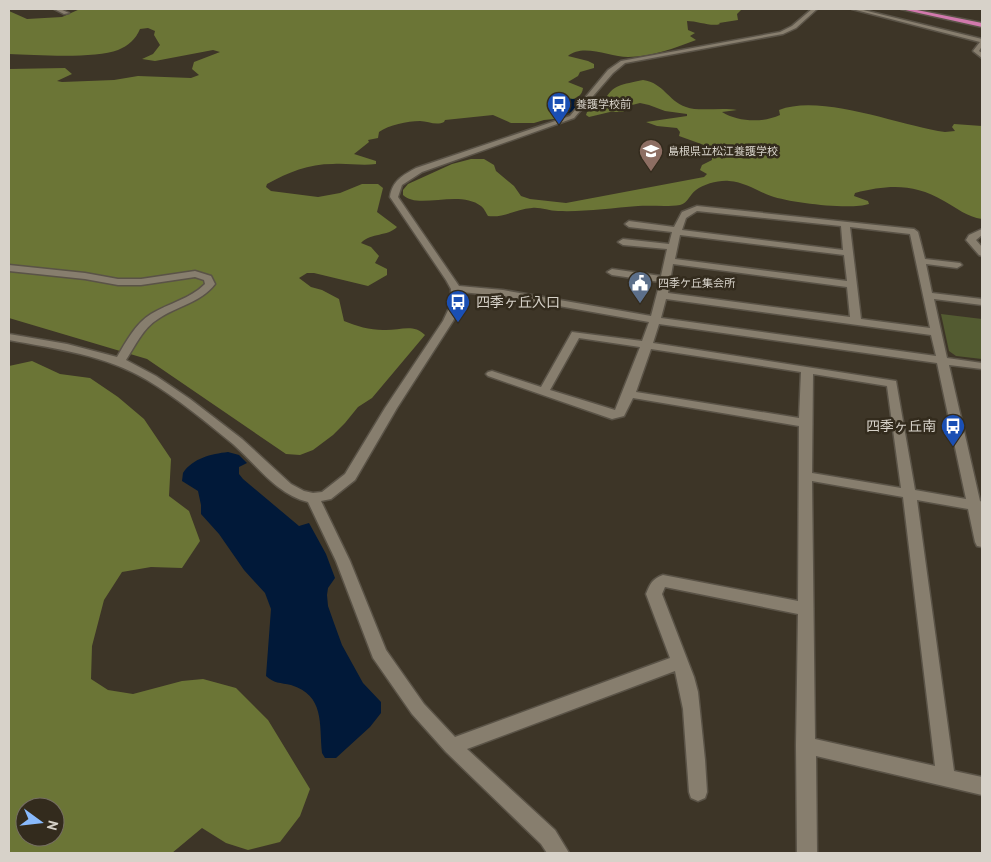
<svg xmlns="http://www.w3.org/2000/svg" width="991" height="862" viewBox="0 0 991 862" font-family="'PT Sans','Noto Sans JP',sans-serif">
<rect width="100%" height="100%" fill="#3d3527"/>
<path fill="#535b31" d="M 941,314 L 982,319 L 982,359 L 956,356 L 949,351 Z"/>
<g fill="#6b7536" fill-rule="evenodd">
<path d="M 80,9 L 742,9 L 737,14 L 738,20 L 719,23 L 720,24 C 711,27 698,21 687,21 L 688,30 L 695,33 L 690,36 L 696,40 C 675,48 651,57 628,57 C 610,57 583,43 568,56 L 588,61 L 594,64 L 594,68 L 580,72 L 578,76 L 568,82 L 583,88 C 582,96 577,98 569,100 L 561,115 L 554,119 L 544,120 L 534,123 L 511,123 L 493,115 L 445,120 L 444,122 C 436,126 428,121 420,121 C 407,121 389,125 379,132 L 378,138 L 368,140 L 369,142 L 354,154 L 376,161 L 376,164 C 361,166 348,163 333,164 C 308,164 289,172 267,184 L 266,187 L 271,191 L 318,197 L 340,193 L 362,184 L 378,184 L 383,188 L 377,212 L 397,227 C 387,237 372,232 361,243 L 371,247 L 379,256 L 375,263 L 387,269 L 387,275 L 368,286 L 314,273 L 307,273 L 299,278 L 311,287 L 322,290 L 339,299 L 344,321 C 356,326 370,330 383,330 C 399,331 413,323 425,335 L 372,398 L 358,407 L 345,423 L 333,435 L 313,450 L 300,455 L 286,454 L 147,359 L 9,318 L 9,69 L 65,68 L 72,74 L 57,81 L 62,82 L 114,80 L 138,76 L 191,78 L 199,75 L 192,69 L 194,62 L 220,52 L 213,50 L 155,61 L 142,59 L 153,54 L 160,45 L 154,35 L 155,31 L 148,28 L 140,29 C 136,39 128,46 118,50 C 95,59 36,55 9,54 L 9,11 L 27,19 L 62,17 Z"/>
<path d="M 643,80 C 664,83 668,101 686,107 C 699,112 721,107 737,110 L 722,112 C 738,122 763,123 780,115 L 779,110 C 821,93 901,126 945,132 L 955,131 L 952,127 L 954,124 L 982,126 L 982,219 C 967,217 957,208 944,201 C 913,183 888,185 855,193 L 854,196 L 868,201 L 869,204 C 850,210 791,203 771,196 C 757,191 745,182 729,181 C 719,180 704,184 696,190 C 690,194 688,203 680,205 C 667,207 651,205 638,206 C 611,208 585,212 558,211 C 549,211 540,207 532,208 C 516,209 504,218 488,216 C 486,213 484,208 481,206 C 459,189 418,210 403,195 L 403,190 L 408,184 L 452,164 L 471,159 L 484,159 L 494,165 L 496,171 L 514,186 L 521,196 L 530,199 L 566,203 L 704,177 L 707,174 L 700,170 L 702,165 L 712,160 L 712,155 L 704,145 L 679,136 L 680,132 L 677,128 L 657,126 L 646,122 L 687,116 L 687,114 L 665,111 L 649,105 L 640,103 L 632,105 L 623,112 L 610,112 L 589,117 L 586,115 L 587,112 L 603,103 C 613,83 622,85 643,80 Z"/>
<path d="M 32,361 L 60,374 L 90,378 L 118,397 L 144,419 L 171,459 L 169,496 L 189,511 L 200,541 L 182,568 L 151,567 L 122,572 L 104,600 L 92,646 L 91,679 L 108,690 L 133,694 L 182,681 L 203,679 L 236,688 L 268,720 L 310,789 L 300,816 L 280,842 L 248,850 L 226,843 L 202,828 L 172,853 L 9,853 L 9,366 ZM 25,807 L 55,807 L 55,837 L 25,837 Z"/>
</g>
<g fill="#011939">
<path d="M 565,98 L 582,100 L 573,111 L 558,118 L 557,111 L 564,103 Z"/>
<path d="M 228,452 L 239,455 L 247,463 L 239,467 L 239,474 L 243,479 L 299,526 L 309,523 L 326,554 L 335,578 L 328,588 L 327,595 L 328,606 L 334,623 L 342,645 L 363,683 L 381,702 L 381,713 L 370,727 L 336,758 L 325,758 L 322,753 C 319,723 325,696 291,685 C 281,683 273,683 266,676 L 271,609 L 265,593 L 244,570 L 219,534 L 201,514 L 201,505 L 198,491 L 182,481 L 183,473 C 193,458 211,454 228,452 Z"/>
</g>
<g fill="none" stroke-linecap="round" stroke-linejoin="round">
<g stroke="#5a5347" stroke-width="3">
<g id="minor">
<path d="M 54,9 L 60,9 L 69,13 L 64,14 Z"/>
<path d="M 812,9 L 817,9 L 796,28 L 783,34 L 625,63 L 613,73 L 574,118 L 422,172 L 402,185 L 398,197 L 459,286 L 503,290 L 651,316 L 660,282 L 612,275 L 607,272 L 612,269 L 661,276 L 667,249 L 623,245 L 618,242 L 623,239 L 669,244 L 672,232 L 629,227 L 625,224 L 629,221 L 674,227 L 682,212 L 697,206 L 914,229 L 918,232 L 925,259 L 960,263 L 962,265 L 957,268 L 926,264 L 932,293 L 982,299 L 982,305 L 934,299 L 947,358 L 982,363 L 982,369 L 949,365 L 980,501 L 982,502 L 982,547 L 977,546 L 975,542 L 968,509 L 917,500 L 954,771 L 982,777 L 982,795 L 816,756 L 817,853 L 797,853 L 796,745 L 798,614 L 665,587 L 662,594 L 694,677 L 698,692 L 705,760 L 707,792 L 705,798 L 698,801 L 691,798 L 689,792 L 683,709 L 675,671 L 467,749 L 555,830 L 569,853 L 547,853 L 541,844 L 446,752 L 412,714 L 373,658 L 336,561 L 308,502 C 276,494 257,465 233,444 C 206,422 177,398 147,380 C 105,355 57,349 9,340 L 9,334 L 67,344 L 117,357 C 126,342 135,324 151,314 C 169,303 190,299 205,284 L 204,280 L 195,277 L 141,285 L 118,285 L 85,279 L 9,271 L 9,265 L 85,273 L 118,279 L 141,279 L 195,271 L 211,276 L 215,284 C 200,303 177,306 158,319 C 143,328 135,346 126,360 L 156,376 L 190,399 L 242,439 L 291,484 L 304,491 L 313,493 L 322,492 L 345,474 L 385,408 L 443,321 L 451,304 L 451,289 L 446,280 L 390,197 C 392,181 403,175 416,168 L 570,116 L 608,70 L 621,61 L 780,32 L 792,26 ZM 697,211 L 841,226 L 843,250 L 682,230 L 686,218 ZM 850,227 L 910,234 L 930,328 L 861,319 ZM 680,235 L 844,255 L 847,281 L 675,259 ZM 673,264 L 847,287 L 850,317 L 668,293 ZM 461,292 L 503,296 L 649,322 L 642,341 L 572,332 L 541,387 L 492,371 L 488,372 L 486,374 L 488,376 L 612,419 L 624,416 L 633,398 L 799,426 L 798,601 L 663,575 C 652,579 650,584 646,594 L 670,658 L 455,737 L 424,704 L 386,650 L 350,561 L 321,501 L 331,499 L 355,480 L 397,408 L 453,321 L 461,304 ZM 666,299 L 931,335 L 936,356 L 661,318 ZM 659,324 L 937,363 L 966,499 L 915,490 L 896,381 L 653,343 ZM 579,338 L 640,347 L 615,410 L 550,390 ZM 651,349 L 801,372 L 799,418 L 636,392 ZM 813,374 L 887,386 L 901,488 L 812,473 ZM 812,481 L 903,497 L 935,766 L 815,739 Z"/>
<path d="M 852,9 L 859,9 L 982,39 L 982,46 L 979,51 L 982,53 L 982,58 L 973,51 L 980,42 Z"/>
<path d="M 982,229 L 982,235 L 976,240 L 982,247 L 982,256 L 979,255 L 966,240 L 969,235 Z"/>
</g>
</g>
<g stroke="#5a5347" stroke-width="3">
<path id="highway" d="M 901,9 L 912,9 L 982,23 L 982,27 Z"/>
</g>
<use href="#minor" fill="#877e6e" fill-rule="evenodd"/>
<use href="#highway" fill="#d179ad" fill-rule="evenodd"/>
</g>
<defs>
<g id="bus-pin" transform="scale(1.25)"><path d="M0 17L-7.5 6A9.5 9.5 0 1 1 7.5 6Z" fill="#1a4fb4" stroke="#332b1d"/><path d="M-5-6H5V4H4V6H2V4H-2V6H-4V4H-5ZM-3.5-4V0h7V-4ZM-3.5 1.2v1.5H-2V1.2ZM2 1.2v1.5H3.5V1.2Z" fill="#fff"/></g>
<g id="school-pin" transform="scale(1.25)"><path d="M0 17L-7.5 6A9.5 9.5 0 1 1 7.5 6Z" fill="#8d6e63" stroke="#332b1d"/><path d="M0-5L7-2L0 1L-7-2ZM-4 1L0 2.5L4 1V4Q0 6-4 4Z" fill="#fff"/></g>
<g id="civic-pin" transform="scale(1.25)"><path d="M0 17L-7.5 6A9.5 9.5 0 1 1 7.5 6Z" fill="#5c6f8a" stroke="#332b1d"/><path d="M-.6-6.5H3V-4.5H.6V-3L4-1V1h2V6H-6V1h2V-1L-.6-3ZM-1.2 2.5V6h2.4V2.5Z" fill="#fff"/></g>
</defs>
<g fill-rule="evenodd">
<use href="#bus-pin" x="559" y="104"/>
<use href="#school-pin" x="651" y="151"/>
<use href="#civic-pin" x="640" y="283"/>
<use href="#bus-pin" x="458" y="302"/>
<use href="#bus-pin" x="953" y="426"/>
</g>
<g text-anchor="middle" stroke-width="5" stroke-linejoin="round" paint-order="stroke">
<g font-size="11" fill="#d7d2c9" stroke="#332b1d" text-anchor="start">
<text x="576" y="108">養護学校前</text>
<text x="668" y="155">島根県立松江養護学校</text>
<text x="658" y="287">四季ケ丘集会所</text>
</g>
<g font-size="14" fill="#d7d2c9" stroke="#332b1d" text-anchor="start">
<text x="476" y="307">四季ヶ丘入口</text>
<text x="936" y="431" text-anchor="end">四季ヶ丘南</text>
</g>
</g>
<rect width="991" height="862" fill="none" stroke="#d7d2c9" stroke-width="20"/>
<g transform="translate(40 822) rotate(105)"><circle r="24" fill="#332b1d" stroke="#756e62"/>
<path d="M0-4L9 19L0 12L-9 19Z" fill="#89bafc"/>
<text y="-8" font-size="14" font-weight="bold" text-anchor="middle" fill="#d7d2c9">N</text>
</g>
</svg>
